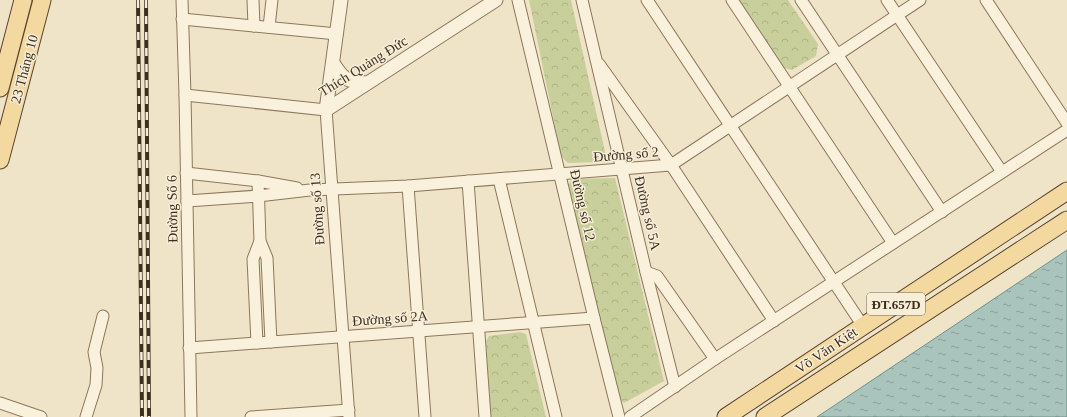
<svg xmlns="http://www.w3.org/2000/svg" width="1067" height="417" viewBox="0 0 1067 417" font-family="'Times New Roman',serif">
<defs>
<pattern id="park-crowns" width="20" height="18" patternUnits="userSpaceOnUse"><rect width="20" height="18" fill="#c9cf9b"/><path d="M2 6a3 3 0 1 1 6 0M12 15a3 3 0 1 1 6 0" fill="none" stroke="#aeb285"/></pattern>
<pattern id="water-ripples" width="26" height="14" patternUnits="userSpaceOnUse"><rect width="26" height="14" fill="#a9c4bc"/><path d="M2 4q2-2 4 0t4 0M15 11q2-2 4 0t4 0" fill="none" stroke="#8ba098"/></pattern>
</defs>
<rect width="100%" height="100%" fill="#f0e4c8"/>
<g fill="url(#park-crowns)">
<path d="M 529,0 L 571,0 L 606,156 L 603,162 L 568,163 L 561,156 Z"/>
<path d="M 739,0 L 788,0 L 818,44 L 816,56 L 792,70 L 784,68 Z"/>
<path d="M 615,178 L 664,381 L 624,403 L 619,397 L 567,186 L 573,179 Z"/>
<path d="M 520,332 L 526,334 L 546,417 L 491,417 L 486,341 L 489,336 Z"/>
</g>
<path fill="url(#water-ripples)" stroke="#6f938a" d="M 1067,250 L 1067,417 L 817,417 Z"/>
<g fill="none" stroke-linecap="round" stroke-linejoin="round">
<g stroke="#8d765c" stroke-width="13">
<g id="minor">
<path d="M 182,0 L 185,95 L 191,417"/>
<path d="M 253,0 L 254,26"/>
<path d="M 518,0 L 594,318 L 619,417"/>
<path d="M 582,0 L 646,272 L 675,387"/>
<path d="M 647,0 L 863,326"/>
<path d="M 732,0 L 893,243"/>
<path d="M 801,0 L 942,212"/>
<path d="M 887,0 L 1002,172"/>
<path d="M 986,0 L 1067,123"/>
<path d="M 182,19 L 337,34"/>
<path d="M 269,27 L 272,0"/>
<path d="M 599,64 L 671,165 L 774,321"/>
<path d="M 185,95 L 326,110 L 349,417"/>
<path d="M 186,173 L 258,181 L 297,188"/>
<path d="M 499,179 L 556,417"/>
<path d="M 258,181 L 260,241 L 267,258 L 271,342"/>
<path d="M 468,181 L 485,417"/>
<path d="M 408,186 L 425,417"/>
<path d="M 187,201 L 258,196 L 310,190 L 408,186 L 671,165 L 920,0"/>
<path d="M 646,272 L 657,276 L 715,359"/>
<path d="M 257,343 L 253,259 L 260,241"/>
<path d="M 189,348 L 594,318"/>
<path d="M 0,403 L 41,417"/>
<path d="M 86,417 L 96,385 L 97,368 L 94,352 L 103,316"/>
<path d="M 251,417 L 349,410"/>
<path d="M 630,417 L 715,359 L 1067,130"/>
</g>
</g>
<g stroke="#8d765c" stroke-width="15">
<g id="tertiary">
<path d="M 333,63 C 343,79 347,82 367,83"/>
<path d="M 326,110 L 496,0"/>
<path d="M 326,110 L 341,0"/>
</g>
</g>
<g stroke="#5b4430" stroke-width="19">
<g id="primary">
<path d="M 0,88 L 23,0"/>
<path d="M 0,160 L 42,0"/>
<path d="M 726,417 L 1067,191"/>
<path d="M 765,417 L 1067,220"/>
</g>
</g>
<use href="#minor" stroke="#faf1dc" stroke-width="11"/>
<use href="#tertiary" stroke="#faf1dc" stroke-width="13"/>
<use href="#primary" stroke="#f3d9a0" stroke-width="17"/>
<g stroke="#3d2e20" stroke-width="4">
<g id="rail">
<path d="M 138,0 L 142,417"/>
<path d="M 146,0 L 149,417"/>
</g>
</g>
<use href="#rail" stroke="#f7eed8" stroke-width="2.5" stroke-dasharray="8" stroke-linecap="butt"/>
</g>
<g text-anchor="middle" stroke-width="3" stroke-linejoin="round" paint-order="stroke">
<rect fill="#f7eed8" stroke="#756857" stroke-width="1" x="867" y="293" width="58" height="22" rx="3"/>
<g font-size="13" font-weight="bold" fill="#3d2e20">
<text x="896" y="309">ĐT.657D</text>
</g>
<g font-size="14" fill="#3d2e20" stroke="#f7eed8">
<text transform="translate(363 66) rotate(-32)" y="5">Thích Quảng Đức</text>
<text transform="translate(24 69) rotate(-75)" y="5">23 Tháng 10</text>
<text transform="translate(626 154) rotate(-5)" y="5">Đường số 2</text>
<text transform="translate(583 205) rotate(77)" y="5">Đường số 12</text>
<text transform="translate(172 209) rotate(-91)" y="5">Đường Số 6</text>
<text transform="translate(317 209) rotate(-94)" y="5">Đường số 13</text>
<text transform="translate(648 213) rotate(77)" y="5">Đường số 5A</text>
<text transform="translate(390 318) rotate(-4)" y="5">Đường số 2A</text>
<text transform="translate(826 350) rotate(-34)" y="5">Võ Văn Kiệt</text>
</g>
</g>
</svg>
